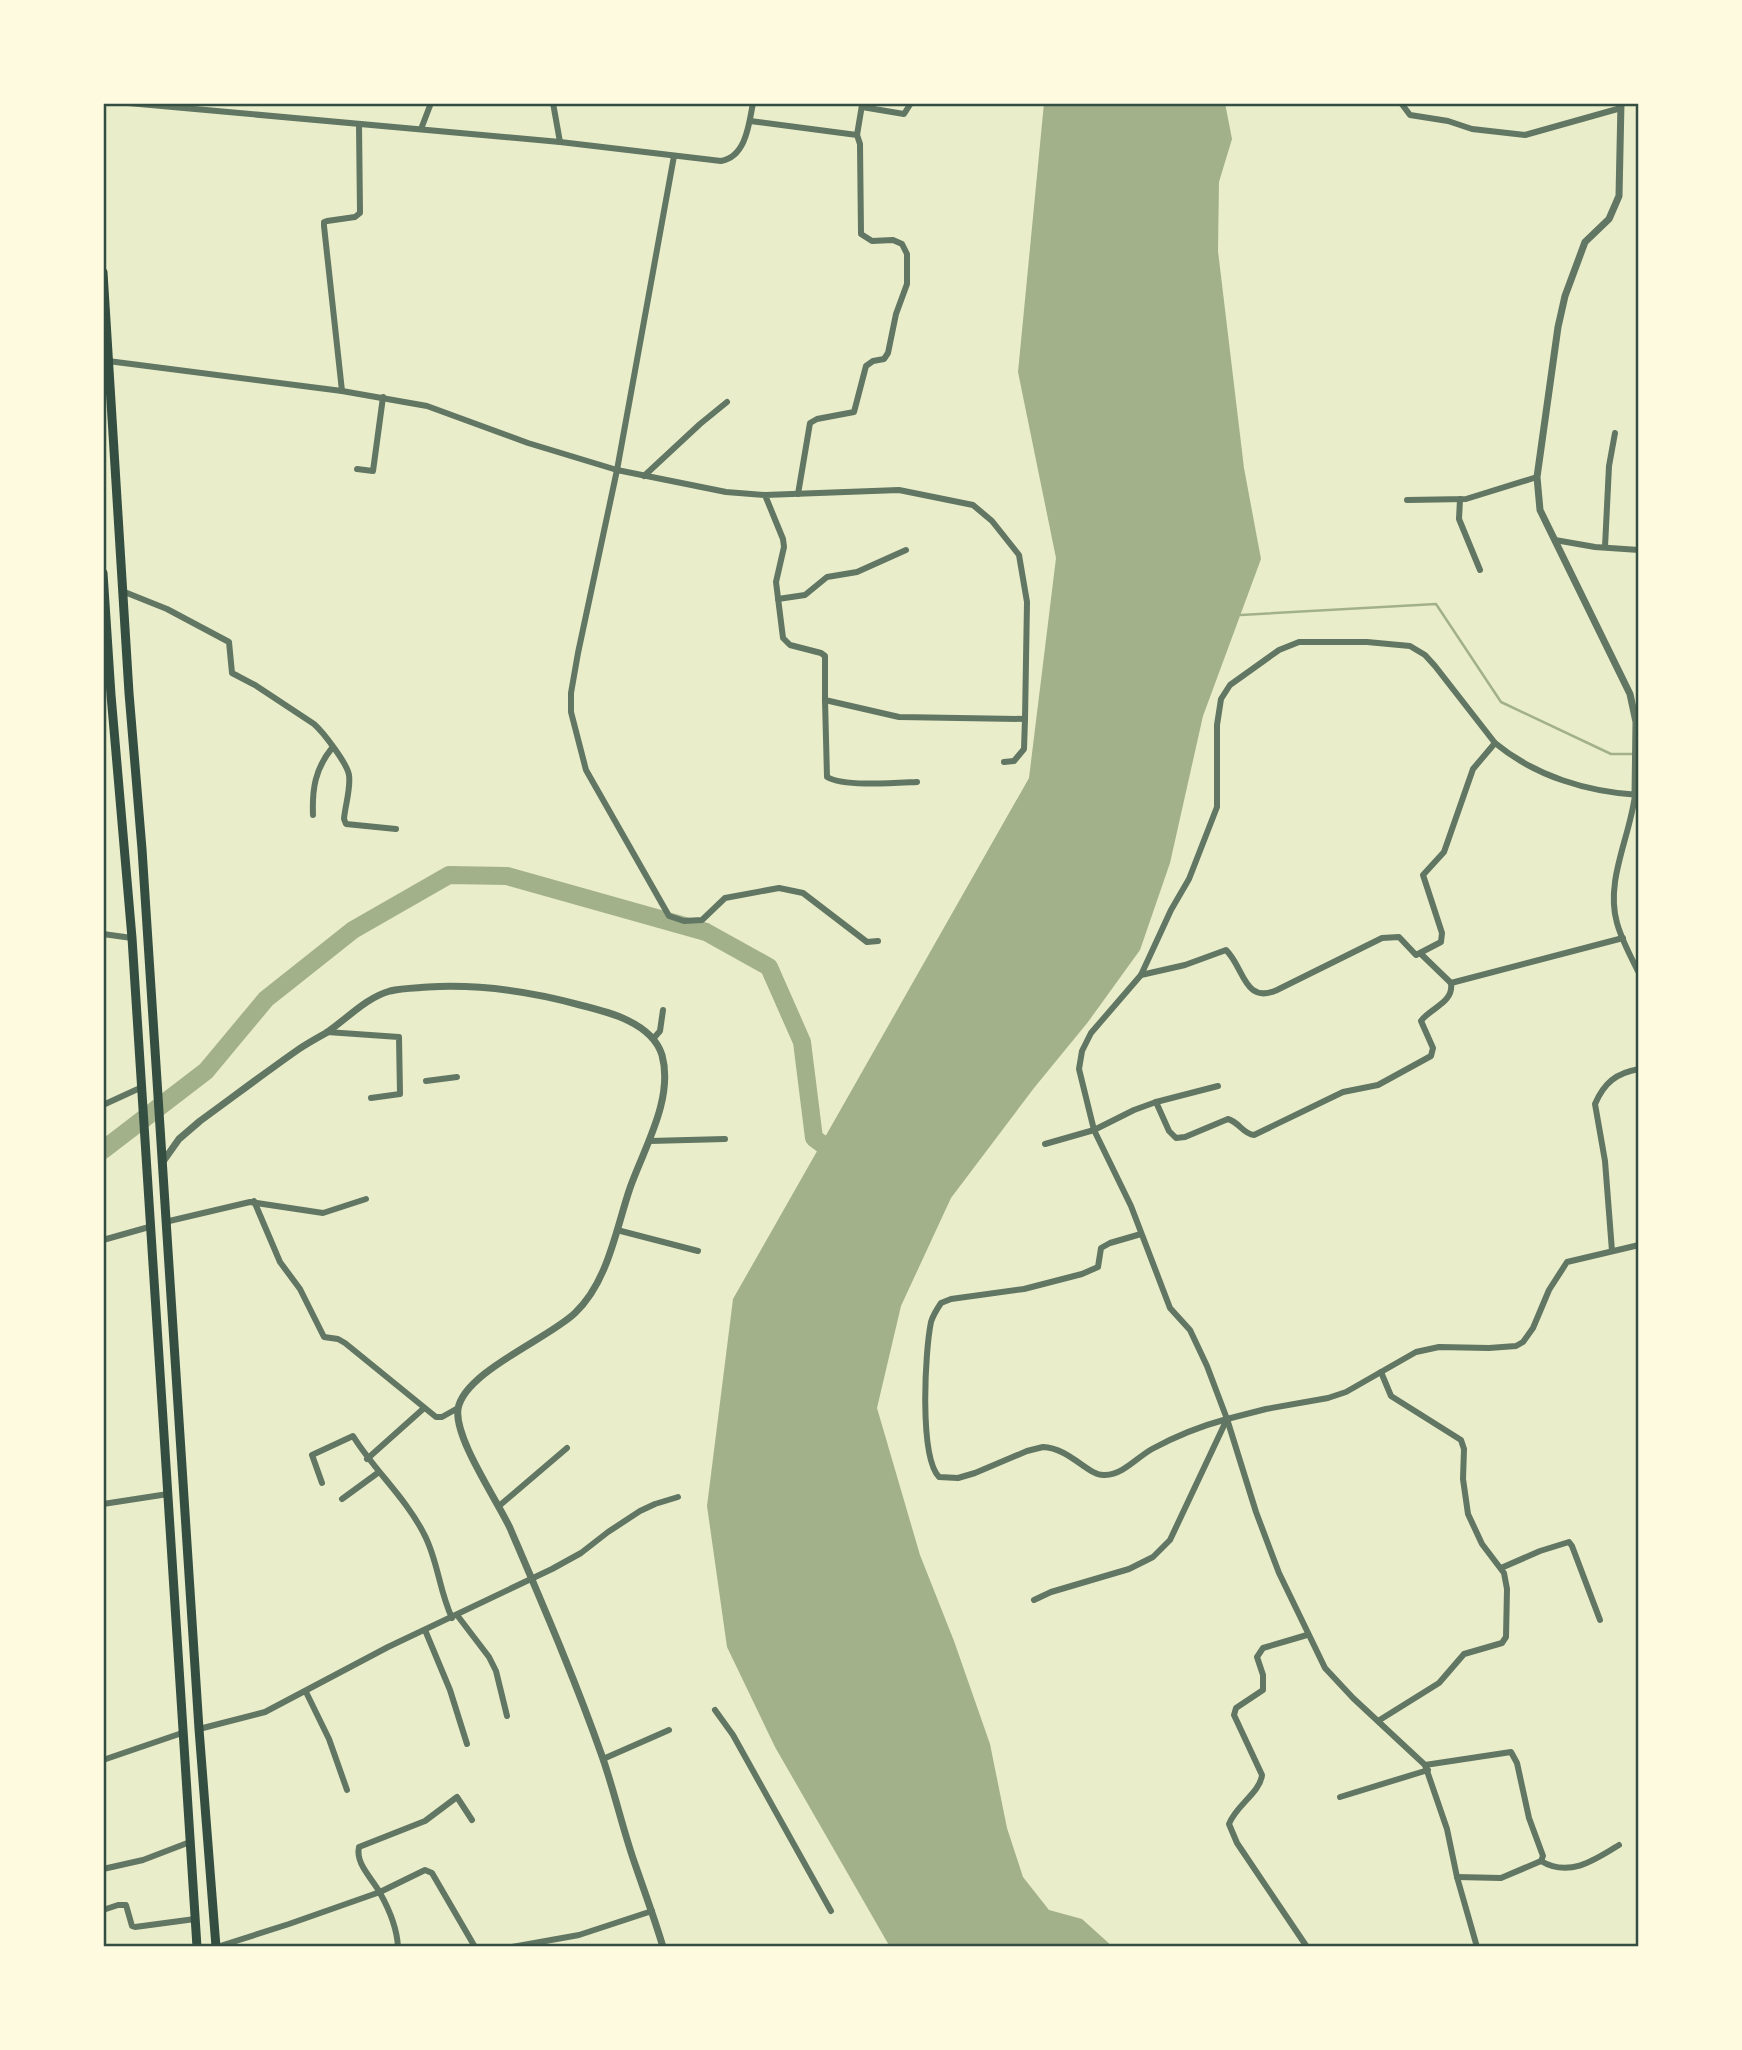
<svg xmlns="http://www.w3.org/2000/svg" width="1742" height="2050" viewBox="0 0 1742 2050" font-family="Manrope,sans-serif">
<rect width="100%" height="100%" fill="#e9edc9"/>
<path fill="#a3b18a" d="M 1044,103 L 1225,103 L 1232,139 L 1219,182 L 1218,251 L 1244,468 L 1261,559 L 1203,716 L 1170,863 L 1140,950 L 1088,1022 L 1034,1088 L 951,1198 L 901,1306 L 877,1408 L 920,1555 L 954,1641 L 990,1744 L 1007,1828 L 1023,1877 L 1049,1910 L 1082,1919 L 1113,1947 L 890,1947 L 775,1747 L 727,1647 L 707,1506 L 733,1299 L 1029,778 L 1056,558 L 1018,372 Z"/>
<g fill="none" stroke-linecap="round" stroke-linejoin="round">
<path stroke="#a3b18a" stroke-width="2.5" d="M 1241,615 L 1436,604 L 1501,702 L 1611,754 L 1635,754"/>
<path stroke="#a3b18a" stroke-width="18" d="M 103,1150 L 206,1071 L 266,999 L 353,930 L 449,875 L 507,876 L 706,932 L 769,967 L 802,1042 L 814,1138 L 841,1158"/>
<g stroke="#617663" stroke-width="6">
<path d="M 128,103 L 560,142 L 721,161 C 746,157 749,124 753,103"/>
<path d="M 553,103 L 560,142"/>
<path d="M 1401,103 L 1410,115 L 1448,121 L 1472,129 L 1525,135 L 1621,108"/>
<path d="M 862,107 L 904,114 L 911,103"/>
<path d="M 750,121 L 857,135 L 860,144 L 861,234 L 872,241 L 893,240 L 902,244 L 907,254 L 907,284 L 896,314 L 888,353 L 884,359 L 873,361 L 866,366 L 854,412 L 817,419 L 810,423 L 798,494"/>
<path d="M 421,129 L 431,103"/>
<path d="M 857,135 L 862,105"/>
<path d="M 674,156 L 617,470 L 578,653 L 571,693 L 571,712 L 586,770 L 669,916 L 684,921 L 702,920 L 725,898 L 779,888 L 803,893 L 867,942 L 878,941"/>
<path d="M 108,361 L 342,391 L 427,406 L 528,443 L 617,470 L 726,492 L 765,495 L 899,490 L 973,505 L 992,521 L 1019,555 L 1027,602 L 1025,719 L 899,717 L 825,700 L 825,656 L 821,653 L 790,645 L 783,638 L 776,582 L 784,547 L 783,539 L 765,495"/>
<path d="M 342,391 L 324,226 L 324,222 L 327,221 L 355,217 L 360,213 L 359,124"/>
<path d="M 357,469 L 373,471 L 383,397"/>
<path d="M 644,476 L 700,424 L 727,402"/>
<path d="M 1460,499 L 1459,519 L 1480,570"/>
<path d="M 1407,500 L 1466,499 L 1537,477"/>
<path d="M 1555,540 L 1595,547 L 1639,550"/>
<path d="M 1605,547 L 1609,466 L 1615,433"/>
<path d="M 122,591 L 167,609 L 229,642 L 232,673 L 255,685 L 314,724 C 323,732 347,763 349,775 C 351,788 345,806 344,819 L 346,824 L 396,829"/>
<path d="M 778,599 L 805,595 L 827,577 L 857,572 L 906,550"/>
<path d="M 825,700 L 827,777 C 844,787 896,783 917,782"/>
<path d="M 1004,762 L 1014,761 L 1024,749 L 1025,719"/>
<path d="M 1635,795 C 1630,837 1605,881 1617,923 C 1622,941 1631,957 1639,973"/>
<path d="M 313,815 C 312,789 315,769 332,748"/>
<path d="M 103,934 L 132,938"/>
<path d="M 1421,954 L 1451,983"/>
<path d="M 1141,975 L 1185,965 L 1226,950 C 1244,967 1244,1005 1277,990 L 1382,938 L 1399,937 L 1416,955 L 1441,942 L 1442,933 L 1423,875 L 1444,852 L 1473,769 L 1495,743"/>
<path d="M 327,1032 L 399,1037 L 400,1094 L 371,1098"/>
<path d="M 653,1039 L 660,1031 L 663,1010"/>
<path d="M 426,1081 L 457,1077"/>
<path d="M 1156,1102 L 1218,1086"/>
<path d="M 103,1105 L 140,1088"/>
<path d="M 650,1141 L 725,1139"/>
<path d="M 1045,1144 L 1094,1130 L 1134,1110 L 1156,1102 L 1169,1131 L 1176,1138 L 1185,1137 L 1228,1119 C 1239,1122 1243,1134 1254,1135 L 1343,1092 L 1378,1085 L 1431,1056 L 1433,1048 L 1421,1021 C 1430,1008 1454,1003 1451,983 L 1623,938"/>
<path d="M 254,1201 L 280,1262 L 300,1289 L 324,1337 L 338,1339 L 345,1343 L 436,1417 L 442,1417 L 458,1408"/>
<path d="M 165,1222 L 250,1202 L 323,1213 L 366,1199"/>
<path d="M 617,1230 L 698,1251"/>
<path d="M 1141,1234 L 1110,1243 L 1101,1248 L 1098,1267 L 1082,1274 L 1024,1289 L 951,1299 L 941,1303 C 937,1309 933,1315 931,1322 C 925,1351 919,1456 939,1477 L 958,1478 L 975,1473 L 1027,1451 L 1043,1447 C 1070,1448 1089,1477 1105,1475 C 1124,1474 1136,1458 1152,1449 C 1176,1436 1201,1426 1227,1419"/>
<path d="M 103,1240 L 149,1227"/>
<path d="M 1612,1251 L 1605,1161 L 1595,1104 C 1604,1083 1616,1073 1639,1069"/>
<path d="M 367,1459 L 423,1409"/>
<path d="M 322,1483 L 312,1455 L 353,1436 C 374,1470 406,1498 424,1534 C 438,1560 439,1591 452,1618"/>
<path d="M 342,1499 L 379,1472"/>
<path d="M 103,1504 L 168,1494"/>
<path d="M 499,1506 L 567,1448"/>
<path d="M 1501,1568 L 1540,1551 L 1569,1542 L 1572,1546 L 1600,1620"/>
<path d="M 1034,1600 L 1051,1592 L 1129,1569 L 1153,1557 L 1170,1540 L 1227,1419 L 1266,1409 L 1328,1398 L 1346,1392 L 1416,1352 L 1439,1347 L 1489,1348 L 1516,1346 L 1523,1342 L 1533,1328 L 1549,1290 L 1567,1262 L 1639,1245"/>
<path d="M 457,1615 L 489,1657 L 496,1671 L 507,1716"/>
<path d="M 425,1630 L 450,1690 L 467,1744"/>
<path d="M 1307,1635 L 1263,1648 L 1257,1657 L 1263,1675 L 1263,1690 L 1236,1708 L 1234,1715 L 1262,1775 C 1260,1793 1236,1805 1229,1824 L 1237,1843 L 1307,1947"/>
<path d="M 306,1692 L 329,1739 L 347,1790"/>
<path d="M 715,1710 L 733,1735 L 831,1911"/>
<path d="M 1378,1721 L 1439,1683 L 1464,1654 L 1502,1643 L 1506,1637 L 1507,1589 L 1504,1573 L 1482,1544 L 1468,1514 L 1463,1479 L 1464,1449 L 1461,1440 L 1391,1396 L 1381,1372"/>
<path d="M 199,1729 L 265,1712 L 388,1647 L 552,1569 L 581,1553 L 608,1532 L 640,1511 L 655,1504 L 678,1497"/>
<path d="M 603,1759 L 669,1730"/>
<path d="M 103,1760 L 182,1733"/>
<path d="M 1425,1765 L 1511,1752 L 1517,1763 L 1529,1818 L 1543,1856 L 1541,1861 L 1501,1878 L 1457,1877"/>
<path d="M 1340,1797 L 1428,1770"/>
<path d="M 1541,1861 C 1569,1878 1595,1860 1619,1845"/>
<path d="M 103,1869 L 143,1860 L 190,1842"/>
<path d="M 103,1910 L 118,1905 L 126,1905 L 132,1926 L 135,1927 L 195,1919"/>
<path d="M 217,1947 L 289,1924 L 380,1892 L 425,1870 L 432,1873 L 475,1947"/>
<path d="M 398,1947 C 397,1928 389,1909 380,1893 C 373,1879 355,1864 359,1847 L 425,1821 L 457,1797 L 472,1820"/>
<path d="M 512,1947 L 579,1935 L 652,1911"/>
<path d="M 1477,1947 L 1457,1877 L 1447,1829 L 1425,1765 L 1353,1698 L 1325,1668 L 1279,1573 L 1256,1512 L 1227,1419 L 1207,1366 L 1190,1330 L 1170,1308 L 1131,1206 L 1094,1130 L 1079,1069 L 1082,1051 L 1091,1033 L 1141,975 L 1171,910 L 1189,879 L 1217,807 L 1217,725 L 1221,699 L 1230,685 L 1279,650 L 1299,642 L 1367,642 L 1410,646 L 1425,655 L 1435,666 L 1495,743 C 1535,776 1587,792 1639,795"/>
</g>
<g stroke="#617663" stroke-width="7">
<path d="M 1621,103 L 1619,196 L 1609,219 L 1585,242 L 1565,296 L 1558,327 L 1537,477 L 1540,510 L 1630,694 L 1636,722 L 1635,795"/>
<path d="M 162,1163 L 179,1139 L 200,1121 C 233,1097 266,1072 299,1049 C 308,1043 317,1038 326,1033 C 347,1019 365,998 390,991 C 402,988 416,988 428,987 C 481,984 529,991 580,1005 C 609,1012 652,1023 662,1055 C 674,1099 644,1148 630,1188 C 616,1229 608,1282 575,1313 C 548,1339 464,1372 458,1409 C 454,1438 497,1500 510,1528 C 542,1603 575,1679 602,1756 C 615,1793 623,1831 636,1867 C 645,1893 655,1920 663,1947"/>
</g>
<g stroke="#344e41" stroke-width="9">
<path d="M 103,272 L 129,693 L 142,849 L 199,1729 L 216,1947"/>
<path d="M 103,573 L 111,695 L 132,938 L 197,1947"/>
</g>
</g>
<rect width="1742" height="2050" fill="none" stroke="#fefae0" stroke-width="210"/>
<rect x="105" y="105" width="1532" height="1840" fill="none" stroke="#344e41" stroke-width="2.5"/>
</svg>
